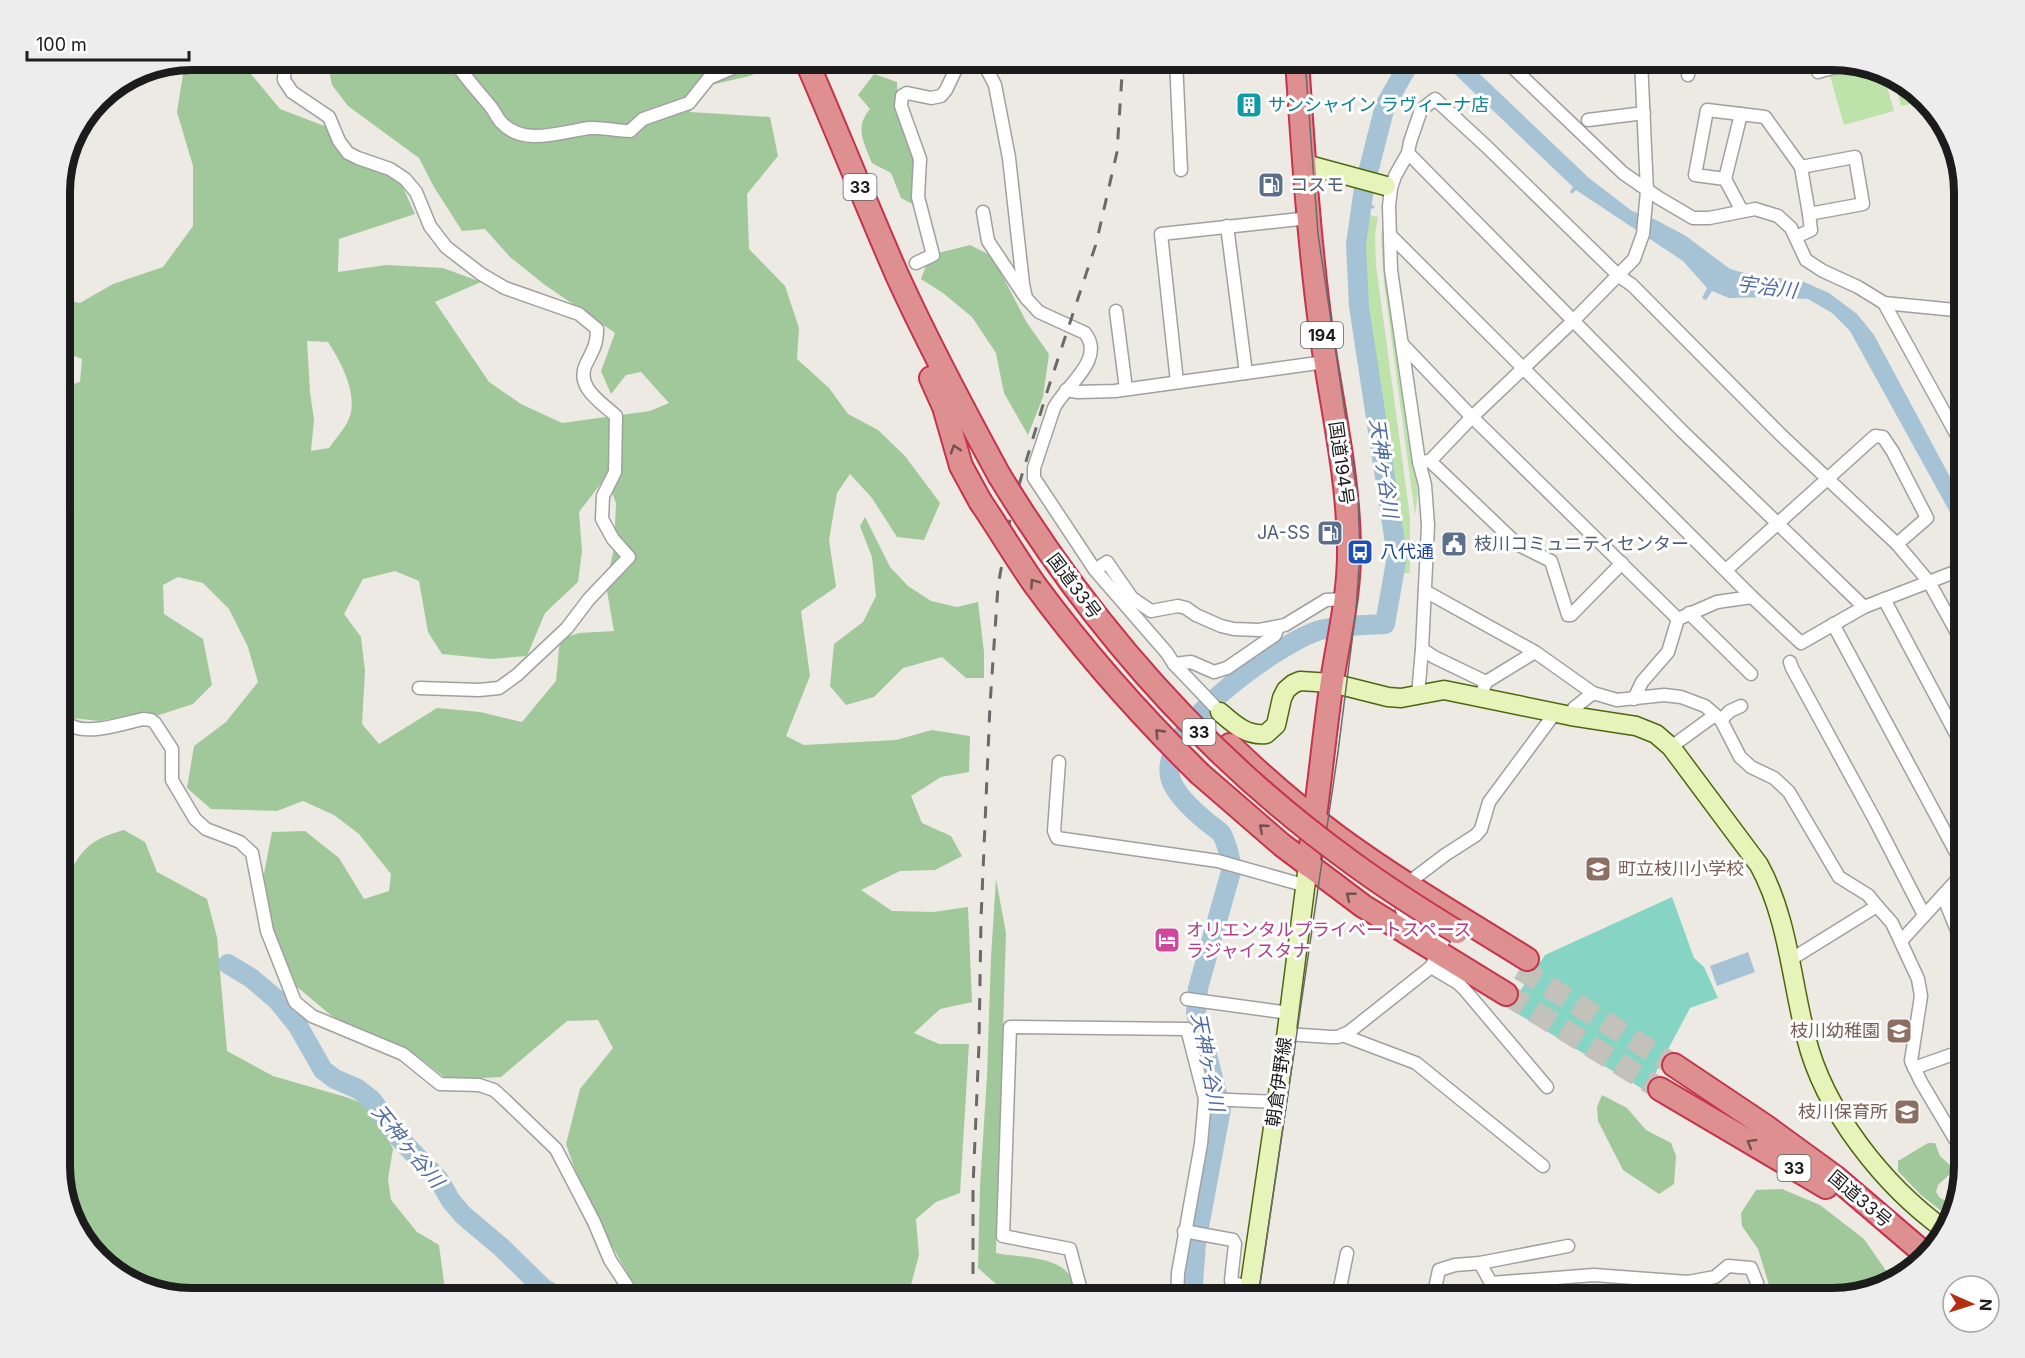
<svg xmlns="http://www.w3.org/2000/svg" width="2025" height="1358" viewBox="0 0 2025 1358" font-family="Inter,'Noto Sans JP',sans-serif">
<rect width="100%" height="100%" fill="#eceae2"/>
<g fill="#bde3ab">
<path d="M 1857,67 L 1884,76 L 1894,111 L 1844,125 L 1830,76 Z"/>
<path d="M 1894,79 C 1908,83 1914,87 1918,102 L 1901,106 Z"/>
<path d="M 1366,214 L 1378,217 L 1375,234 L 1376,265 L 1410,517 L 1410,573 L 1400,573 L 1399,569 C 1398,489 1382,411 1373,332 C 1368,292 1359,255 1366,214 Z"/>
<path d="M 1384,218 L 1392,306 L 1418,492 L 1415,515 L 1384,283 L 1381,237 Z"/>
</g>
<g fill="#a0c89a" fill-rule="evenodd">
<path d="M 192,60 L 254,60 L 251,74 L 280,109 L 335,130 L 347,148 L 400,181 L 415,214 L 339,239 L 338,272 L 386,265 L 443,268 L 481,282 L 435,302 L 489,382 L 521,404 L 562,423 L 650,411 L 669,403 L 641,372 L 626,375 L 611,394 L 601,371 L 615,333 L 545,285 L 510,257 L 485,229 L 462,231 L 434,187 L 419,158 L 348,106 L 332,85 L 327,60 L 762,60 L 766,68 L 750,76 L 710,85 L 690,112 L 770,117 L 778,156 L 747,194 L 749,249 L 785,286 L 799,328 L 797,359 L 829,388 L 848,414 L 878,430 L 905,456 L 940,503 L 924,540 L 897,537 L 872,498 L 850,474 L 837,493 L 829,540 L 836,587 L 801,611 L 810,676 L 786,736 L 804,745 L 896,740 L 932,730 L 970,736 L 969,772 L 941,777 L 911,796 L 922,823 L 951,836 L 962,856 L 935,870 L 900,871 L 861,890 L 892,911 L 933,912 L 968,907 L 972,1002 L 940,1009 L 914,1033 L 939,1044 L 969,1044 L 960,1193 L 936,1202 L 916,1219 L 919,1255 L 909,1292 L 913,1298 L 641,1298 L 596,1217 L 575,1170 L 566,1144 L 580,1089 L 613,1048 L 598,1020 L 567,1021 L 501,1077 L 448,1080 L 421,1059 L 333,1017 L 289,980 L 277,943 L 262,884 L 272,832 L 305,831 L 339,858 L 364,899 L 389,891 L 391,874 L 359,834 L 334,815 L 303,801 L 277,811 L 211,809 L 187,788 L 194,746 L 226,722 L 258,682 L 248,647 L 229,609 L 203,583 L 178,577 L 163,585 L 164,614 L 203,639 L 212,685 L 193,704 L 159,715 L 132,716 L 99,721 L 72,718 L 60,699 L 60,388 L 80,382 L 82,359 L 60,350 L 60,299 L 80,303 L 113,284 L 163,267 L 193,226 L 193,166 L 177,112 L 185,62 ZM 307,341 L 328,342 C 341,362 360,397 348,421 C 343,431 335,439 329,448 L 311,451 L 314,420 L 310,392 ZM 606,477 L 616,503 L 614,548 L 606,585 L 614,631 L 579,633 L 560,639 L 556,681 L 522,722 L 480,712 L 437,708 L 379,744 L 362,724 L 365,671 L 361,637 L 344,614 L 363,579 L 395,571 L 419,581 L 428,632 L 442,654 L 491,659 L 527,656 L 545,613 L 578,582 L 582,551 L 579,512 Z"/>
<path d="M 874,74 L 897,82 L 898,112 L 918,160 L 920,208 L 901,198 L 891,173 L 872,163 C 864,142 854,128 870,109 L 858,95 Z"/>
<path d="M 970,245 L 992,256 L 1027,323 L 1049,354 L 1043,397 L 1028,435 L 1004,393 L 996,353 L 972,317 L 943,293 L 921,279 L 930,255 Z"/>
<path d="M 865,517 L 890,567 L 908,586 L 931,601 L 957,607 L 978,602 L 984,652 L 984,678 L 966,678 L 942,657 L 903,668 L 874,697 L 846,705 L 830,686 L 834,644 L 863,622 L 876,596 L 872,557 L 860,526 Z"/>
<path d="M 124,830 L 145,842 L 157,872 L 207,899 L 217,937 L 227,1051 L 273,1076 L 349,1098 L 375,1109 L 393,1149 L 388,1179 L 391,1200 L 417,1232 L 439,1245 L 446,1298 L 192,1298 L 118,1276 L 78,1232 L 60,1174 L 60,883 C 69,876 71,869 77,860 C 89,841 104,836 124,830 Z"/>
<path d="M 996,879 L 1006,933 L 996,1253 C 1018,1258 1066,1255 1073,1283 C 1074,1287 1073,1294 1073,1298 L 1012,1298 L 978,1268 L 980,1186 L 987,1076 L 991,957 Z"/>
<path d="M 1602,1095 L 1627,1108 L 1646,1130 L 1671,1143 L 1676,1156 L 1674,1184 L 1659,1194 L 1623,1170 L 1598,1121 L 1597,1107 Z"/>
<path d="M 1928,1143 L 1935,1143 L 1940,1156 L 1951,1166 L 1951,1173 L 1938,1185 L 1936,1192 L 1940,1198 L 1953,1204 L 1949,1217 L 1921,1195 L 1898,1171 L 1898,1161 Z"/>
<path d="M 1782,1189 L 1820,1205 L 1864,1239 L 1889,1275 L 1896,1280 L 1892,1284 L 1833,1298 L 1773,1298 L 1758,1249 L 1742,1226 L 1741,1213 L 1756,1190 Z"/>
</g>
<path fill="#86d5c4" d="M 1672,897 L 1694,958 L 1704,967 L 1718,998 L 1690,1008 L 1646,1091 L 1508,1008 L 1545,955 Z"/>
<g fill="#a6c3d6">
<path d="M 1440,60 L 1465,60 L 1589,178 L 1632,211 L 1654,219 L 1686,236 L 1730,269 L 1752,275 L 1802,281 L 1829,293 L 1857,314 L 1874,335 L 1965,505 L 1965,548 L 1962,534 L 1850,331 L 1832,313 L 1808,299 L 1771,297 L 1729,298 L 1712,291 L 1706,300 L 1702,298 L 1707,288 L 1683,261 L 1576,190 L 1572,194 L 1570,192 L 1573,187 Z"/>
<path d="M 1748,952 L 1755,972 L 1717,986 L 1710,966 Z"/>
</g>
<g fill="none" stroke-linecap="round" stroke-linejoin="round">
<path stroke="#a6c3d6" stroke-width="3" d="M 1362,205 L 1373,207"/>
<g stroke="#a6c3d6" stroke-width="20">
<path d="M 228,964 L 251,978 L 277,1000 L 298,1026 L 323,1070 L 335,1079 L 358,1089 L 372,1100 L 400,1139 L 439,1180 L 451,1201 L 463,1215 L 501,1247 L 544,1289 L 556,1295 L 569,1298"/>
<path d="M 1192,1298 L 1196,1243 L 1221,1109 L 1196,1013 L 1198,988 L 1232,868 C 1230,858 1227,842 1221,833 C 1217,829 1211,825 1207,822 C 1195,812 1176,795 1171,780 C 1154,730 1277,645 1317,631 C 1336,625 1365,625 1385,624 L 1397,556 L 1359,306 L 1356,244 L 1364,188 L 1385,106 L 1411,60"/>
</g>
<g stroke="#c2c1ba" stroke-width="22" stroke-dasharray="22 11" stroke-linecap="butt">
<path d="M 1520,969 L 1674,1065"/>
<path d="M 1506,994 L 1660,1089"/>
</g>
<g stroke="#a0a0a0" stroke-width="15">
<g id="street">
<path d="M 285,60 L 284,80 L 292,92 L 329,117 L 339,141 L 348,153 L 358,158 L 390,169 L 405,179 L 416,192 L 430,226 L 446,247 L 481,274 L 505,288 L 579,314 L 597,329 C 597,345 593,350 586,364 C 575,387 601,402 616,416 L 615,472 L 603,496 L 602,519 L 613,539 L 629,557 L 589,599 L 567,628 L 517,675 L 499,688 L 479,690 L 419,688"/>
<path d="M 454,60 C 465,78 478,91 491,107 C 495,112 497,118 501,122 C 523,147 561,132 589,128 C 603,127 616,131 630,131 L 643,119 L 689,103 L 709,78 L 751,60"/>
<path d="M 982,60 L 995,85 L 1009,158 L 1023,284 L 1026,298 L 1039,312 L 1085,333 C 1106,360 1065,386 1054,408 L 1034,468 L 1034,478 L 1095,570 L 1167,653 L 1174,664 L 1220,712"/>
<path d="M 1176,60 L 1181,170"/>
<path d="M 1505,60 L 1623,173 L 1659,198 L 1693,218 L 1709,218 L 1755,209 L 1778,216 L 1791,228 L 1806,260 L 1823,271 L 1858,287 L 1884,303 L 1965,311"/>
<path d="M 1815,60 L 1818,72 L 1846,64"/>
<path d="M 1688,75 L 1689,60"/>
<path d="M 1588,120 L 1644,113"/>
<path d="M 1408,153 L 1682,431 L 1864,607"/>
<path d="M 1801,167 L 1809,214"/>
<path d="M 1725,179 L 1741,114"/>
<path d="M 1742,211 L 1725,179 L 1695,175 L 1707,110 L 1765,117 L 1801,167 L 1855,157 L 1863,204 L 1809,214 L 1811,230 L 1796,237"/>
<path d="M 983,212 L 988,241 L 1024,295"/>
<path d="M 1227,226 L 1246,373"/>
<path d="M 1390,235 L 1752,597 L 1801,643 L 1864,607 L 1965,568"/>
<path d="M 916,263 L 933,255 L 918,197 L 920,159 L 901,106 L 902,96 L 907,93 L 931,98 L 941,96 L 946,90 L 955,71 L 966,60"/>
<path d="M 1884,303 L 1965,450"/>
<path d="M 1955,310 L 1965,331"/>
<path d="M 1116,311 L 1126,389"/>
<path d="M 1402,344 L 1468,413 L 1678,619"/>
<path d="M 1177,382 L 1161,234 L 1309,218"/>
<path d="M 1066,390 L 1078,392 L 1115,391 L 1325,362"/>
<path d="M 1430,461 L 1517,544 L 1551,561 L 1568,615 L 1571,615 L 1622,563"/>
<path d="M 1419,462 L 1430,461 L 1472,417 L 1574,320 L 1634,259 L 1643,234 L 1647,191 L 1641,60"/>
<path d="M 1095,570 L 1107,562 L 1132,598 L 1151,611 L 1178,606 L 1186,608 L 1196,615 L 1221,626 L 1234,629 L 1259,630 L 1285,625 L 1326,600 L 1346,599"/>
<path d="M 1726,570 L 1875,436 L 1883,437 L 1893,452 L 1927,518 L 1897,544 L 1929,582 L 1965,647"/>
<path d="M 1425,591 L 1535,652 L 1593,693 L 1617,700 L 1664,695 L 1681,697 L 1705,706 L 1721,720 L 1740,757 L 1751,767 L 1774,778 L 1789,792 L 1839,877 L 1868,895 L 1877,906"/>
<path d="M 1884,599 L 1965,751"/>
<path d="M 1689,613 L 1751,674"/>
<path d="M 1833,624 L 1965,869"/>
<path d="M 1422,649 L 1434,657 L 1486,682"/>
<path d="M 1790,662 L 1792,668 L 1875,820 L 1924,915"/>
<path d="M 1174,664 L 1191,662 L 1214,672 L 1227,668 L 1275,635 L 1278,627"/>
<path d="M 1418,695 L 1422,649 L 1428,525 L 1425,485 L 1419,462 L 1391,270 L 1389,206 L 1391,188 L 1395,176 L 1408,153 L 1410,142 L 1421,110 L 1435,99 L 1487,147 L 1619,276 L 1632,285 L 1781,435 L 1897,544"/>
<path d="M 1480,698 L 1486,682 L 1535,652"/>
<path d="M 1634,699 L 1642,682 L 1668,652 L 1678,619 L 1717,602 L 1752,597"/>
<path d="M 60,716 C 64,719 68,724 72,726 C 89,735 125,723 143,719 L 151,720 L 155,723 L 172,749 L 172,780 L 195,819 L 206,829 L 240,842 L 252,853 L 267,931 L 295,1002 L 312,1016 L 403,1054 L 440,1084 L 479,1085 L 494,1090 L 505,1100 L 556,1149 L 594,1222 L 610,1260 L 635,1298"/>
<path d="M 1571,716 L 1574,708 L 1593,693"/>
<path d="M 1721,720 L 1730,711 L 1741,706"/>
<path d="M 1671,747 L 1715,715"/>
<path d="M 1059,762 L 1054,831 L 1057,838 L 1218,861 L 1296,883 L 1306,883"/>
<path d="M 1943,896 L 1965,950"/>
<path d="M 1902,940 L 1965,871"/>
<path d="M 1790,960 L 1877,906 L 1892,923 L 1918,979 L 1921,996 L 1911,1061 L 1921,1082 L 1965,1156"/>
<path d="M 1431,967 L 1458,983 L 1465,990 L 1547,1087"/>
<path d="M 1187,999 L 1289,1013"/>
<path d="M 1286,1034 L 1331,1037 L 1338,1037 L 1349,1032 L 1431,967 L 1445,937 L 1422,922 L 1404,914 L 1402,910 L 1403,901 L 1412,880 L 1445,855 L 1476,835 L 1481,829 L 1489,802 L 1555,713"/>
<path d="M 1342,1035 L 1416,1063 L 1543,1166"/>
<path d="M 1914,1068 L 1965,1050"/>
<path d="M 1205,1099 L 1277,1102"/>
<path d="M 1184,1231 L 1233,1240 L 1235,1244 L 1231,1281 L 1233,1283 L 1250,1287"/>
<path d="M 1480,1263 L 1568,1246"/>
<path d="M 1083,1298 L 1070,1249 L 1003,1236 L 1010,1027 L 1187,1029 L 1205,1099 L 1201,1144 L 1178,1273 L 1177,1298"/>
<path d="M 1338,1298 L 1347,1253"/>
<path d="M 1433,1298 L 1439,1270 L 1455,1265 L 1480,1263 L 1491,1283 L 1594,1275 L 1688,1282 L 1715,1277 L 1728,1266 L 1751,1268 L 1757,1283 L 1756,1298"/>
</g>
</g>
<g stroke="#4e670e" stroke-width="21">
<g id="secondary">
<path d="M 1305,164 L 1386,186"/>
<path d="M 1220,712 C 1234,724 1246,736 1266,734 L 1276,725 L 1282,698 L 1286,690 L 1293,684 L 1300,681 L 1332,683 L 1388,697 L 1401,698 L 1444,690 L 1571,716 L 1636,726 L 1656,734 L 1671,747 L 1759,865 C 1788,918 1791,979 1806,1037 C 1824,1111 1884,1186 1945,1230"/>
<path d="M 1248,1298 L 1284,1053 L 1308,865"/>
</g>
</g>
<g stroke="#c6334c" stroke-width="26">
<g id="highway">
<path d="M 806,60 C 837,131 866,204 897,275 C 928,343 963,409 999,475"/>
<path d="M 1297,60 C 1303,150 1309,241 1321,331 C 1331,403 1348,473 1349,546 C 1350,592 1339,636 1332,681 C 1323,742 1318,804 1308,865"/>
<path d="M 931,378 L 944,407 L 961,466 L 980,501"/>
<path d="M 1230,745 C 1264,778 1300,809 1338,837 C 1398,881 1463,919 1527,959"/>
<path d="M 1200,774 L 1282,845 L 1363,906 L 1506,994"/>
<path d="M 1674,1065 L 1765,1126 L 1835,1177 L 1925,1254"/>
<path d="M 1660,1089 L 1826,1187"/>
</g>
</g>
<use href="#street" stroke="#fff" stroke-width="12"/>
<use href="#secondary" stroke="#e6f3b9" stroke-width="18"/>
<use href="#highway" stroke="#de9091" stroke-width="22"/>
<path stroke="#6a6a6a" stroke-width="1.5" d="M 1258,1298 L 1338,752 L 1356,609 L 1360,552 L 1358,500 L 1318,234 L 1305,60"/>
<path stroke="#6a6a6a" stroke-width="3" stroke-dasharray="12 12" stroke-linecap="butt" d="M 973,1298 L 973,1187 L 979,1044 L 981,919 L 990,705 L 998,586 L 1012,508 L 1046,395 L 1096,244 L 1117,152 L 1123,60"/>
<g stroke="#c6334c" stroke-width="26" stroke-linecap="butt">
<g id="highway-bridge">
<path d="M 999,475 C 1092,628 1206,757 1351,862 C 1385,887 1421,910 1457,932"/>
<path d="M 980,501 C 999,529 1016,558 1035,585 C 1085,653 1140,715 1200,774"/>
</g>
</g>
<use href="#highway-bridge" stroke="#de9091" stroke-width="22"/>
</g>
<defs><path id="oneway-chevron" d="M-2-3.5L2.5 0L-2 3.5" fill="none" stroke-width="1.6" stroke-linecap="round" stroke-linejoin="round" transform="scale(1.5)"/></defs>
<g stroke="#735051">
<use href="#oneway-chevron" transform="translate(955 449) rotate(-108)"/>
<use href="#oneway-chevron" transform="translate(1034 583) rotate(-125)"/>
<use href="#oneway-chevron" transform="translate(1159 733) rotate(-134)"/>
<use href="#oneway-chevron" transform="translate(1263 828) rotate(-139)"/>
<use href="#oneway-chevron" transform="translate(1350 896) rotate(-142)"/>
<use href="#oneway-chevron" transform="translate(1751 1143) rotate(-150)"/>
</g>
<defs>
<g id="building-square" transform="scale(1.35)"><rect x="-9" y="-9" width="18" height="18" rx="4" fill="#0f9aa8" stroke="#fff"/><path d="M-4-6H4V6H1V3H-1V6H-4ZM-2.5-4.3h1.7v1.8h-1.7ZM.8-4.3h1.7v1.8H.8ZM-2.5-1h1.7V.8h-1.7ZM.8-1h1.7V.8H.8Z" fill="#fff"/></g>
<g id="fuel-square" transform="scale(1.35)"><rect x="-9" y="-9" width="18" height="18" rx="4" fill="#5c6f8a" stroke="#fff"/><path d="M-5.5-6h7V0h2V4h1.3V-2.5L3-4.5l.8-.8L6-3V5H2.5V1h-1V6h-7ZM-4.2-4.7v3.2H.2V-4.7Z" fill="#fff"/></g>
<g id="civic-square" transform="scale(1.35)"><rect x="-9" y="-9" width="18" height="18" rx="4" fill="#5c6f8a" stroke="#fff"/><path d="M-.6-6.5H3V-4.5H.6V-3L4-1V1h2V6H-6V1h2V-1L-.6-3ZM-1.2 2.5V6h2.4V2.5Z" fill="#fff"/></g>
<g id="bus-square" transform="scale(1.35)"><rect x="-9" y="-9" width="18" height="18" rx="4" fill="#1a4fb4" stroke="#fff"/><path d="M-5-6H5V4H4V6H2V4H-2V6H-4V4H-5ZM-3.5-4V0h7V-4ZM-3.5 1.2v1.5H-2V1.2ZM2 1.2v1.5H3.5V1.2Z" fill="#fff"/></g>
<g id="school-square" transform="scale(1.35)"><rect x="-9" y="-9" width="18" height="18" rx="4" fill="#8d6e63" stroke="#fff"/><path d="M0-5L7-2L0 1L-7-2ZM-4 1L0 2.5L4 1V4Q0 6-4 4Z" fill="#fff"/></g>
<g id="hotel-square" transform="scale(1.35)"><rect x="-9" y="-9" width="18" height="18" rx="4" fill="#d1479c" stroke="#fff"/><path d="M-6-4.5h1.5V1H6V5H4.5V3h-9V5H-6ZM-4 0a1.8 1.8 0 1 1 3.6 0ZM.5 0V-2.5h3Q6-2.5 6 0Z" fill="#fff"/></g>
</defs>
<g fill-rule="evenodd">
<use href="#building-square" x="1249" y="105"/>
<use href="#fuel-square" x="1271" y="185"/>
<use href="#fuel-square" x="1330" y="533"/>
<use href="#civic-square" x="1454" y="544"/>
<use href="#bus-square" x="1360" y="552"/>
<use href="#school-square" x="1598" y="869"/>
<use href="#hotel-square" x="1167" y="940"/>
<use href="#school-square" x="1899" y="1031"/>
<use href="#school-square" x="1907" y="1112"/>
</g>
<g text-anchor="middle" stroke-width="6" stroke-linejoin="round" paint-order="stroke">
<g fill="#fff" stroke="#606060" stroke-width="1.5">
<rect x="843.5" y="174" width="33" height="26" rx="4.5"/>
<rect x="1301" y="322" width="42" height="26" rx="4.5"/>
<rect x="1182.5" y="719" width="33" height="26" rx="4.5"/>
<rect x="1777.5" y="1155" width="33" height="26" rx="4.5"/>
</g>
<g font-size="16" font-weight="bold" fill="#1c1c1c">
<text x="860" y="193">33</text>
<text x="1322" y="341">194</text>
<text x="1199" y="738">33</text>
<text x="1794" y="1174">33</text>
</g>
<g font-size="18" fill="#0d838f" stroke="#fff" text-anchor="start">
<text x="1268" y="111">サンシャイン ラヴィーナ店</text>
</g>
<g font-size="18" fill="#4e5e75" stroke="#fff" text-anchor="start">
<text x="1290" y="191">コスモ</text>
<text x="1310" y="539" text-anchor="end">JA-SS</text>
<text x="1474" y="550">枝川コミュニティセンター</text>
</g>
<g font-size="18" fill="#1c1c1c" stroke="#fff">
<text transform="translate(1341 463) rotate(82)" y="6">国道194号</text>
<text transform="translate(1074 586) rotate(53)" y="6">国道33号</text>
<text transform="translate(1279 1082) rotate(-82)" y="6">朝倉伊野線</text>
<text transform="translate(1860 1199) rotate(40)" y="6">国道33号</text>
</g>
<g font-size="18" fill="#164399" stroke="#fff" text-anchor="start">
<text x="1380" y="558">八代通</text>
</g>
<g font-size="18" fill="#785e54" stroke="#fff" text-anchor="end">
<text x="1618" y="875" text-anchor="start">町立枝川小学校</text>
<text x="1880" y="1037">枝川幼稚園</text>
<text x="1888" y="1118">枝川保育所</text>
</g>
<g font-size="18" fill="#b23c85" stroke="#fff" text-anchor="start">
<text x="1186" y="936">オリエンタルプライベートスペース<tspan x="1186" dy="21">ラジャイスタナ</tspan></text>
</g>
<g font-size="20" font-style="italic" fill="#516ca2" stroke="#fff">
<text transform="translate(1767 287) rotate(7)" y="7">宇治川</text>
<text transform="translate(1384 468) rotate(82)" y="7">天神ヶ谷川</text>
<text transform="translate(1208 1062) rotate(79)" y="7">天神ヶ谷川</text>
<text transform="translate(408 1146) rotate(51)" y="7">天神ヶ谷川</text>
</g>
</g>
<path d="M0 0H2025V1358H0ZM192 70H1832A122 122 0 0 1 1954 192V1166A122 122 0 0 1 1832 1288H192A122 122 0 0 1 70 1166V192A122 122 0 0 1 192 70Z" fill="#ededed" fill-rule="evenodd"/>
<path fill="none" stroke="#1c1c1c" stroke-width="8" d="M192 70H1832A122 122 0 0 1 1954 192V1166A122 122 0 0 1 1832 1288H192A122 122 0 0 1 70 1166V192A122 122 0 0 1 192 70Z"/>
<g transform="translate(1971 1304) rotate(93)"><circle r="28" fill="#ffffff" stroke="#a4a4a4" stroke-width="1.5"/>
<path d="M0-4.5L10 22L0 15L-10 22Z" fill="#b62d11"/>
<text y="-9" font-size="16" font-weight="bold" text-anchor="middle" fill="#1c1c1c">N</text>
</g>
<path d="M27 51v9h162v-9" fill="none" stroke="#1c1c1c" stroke-width="3"/>
<text x="36" y="51" font-size="18" fill="#1c1c1c" stroke="#ffffff" stroke-width="4.5" paint-order="stroke">100 m</text>
</svg>
